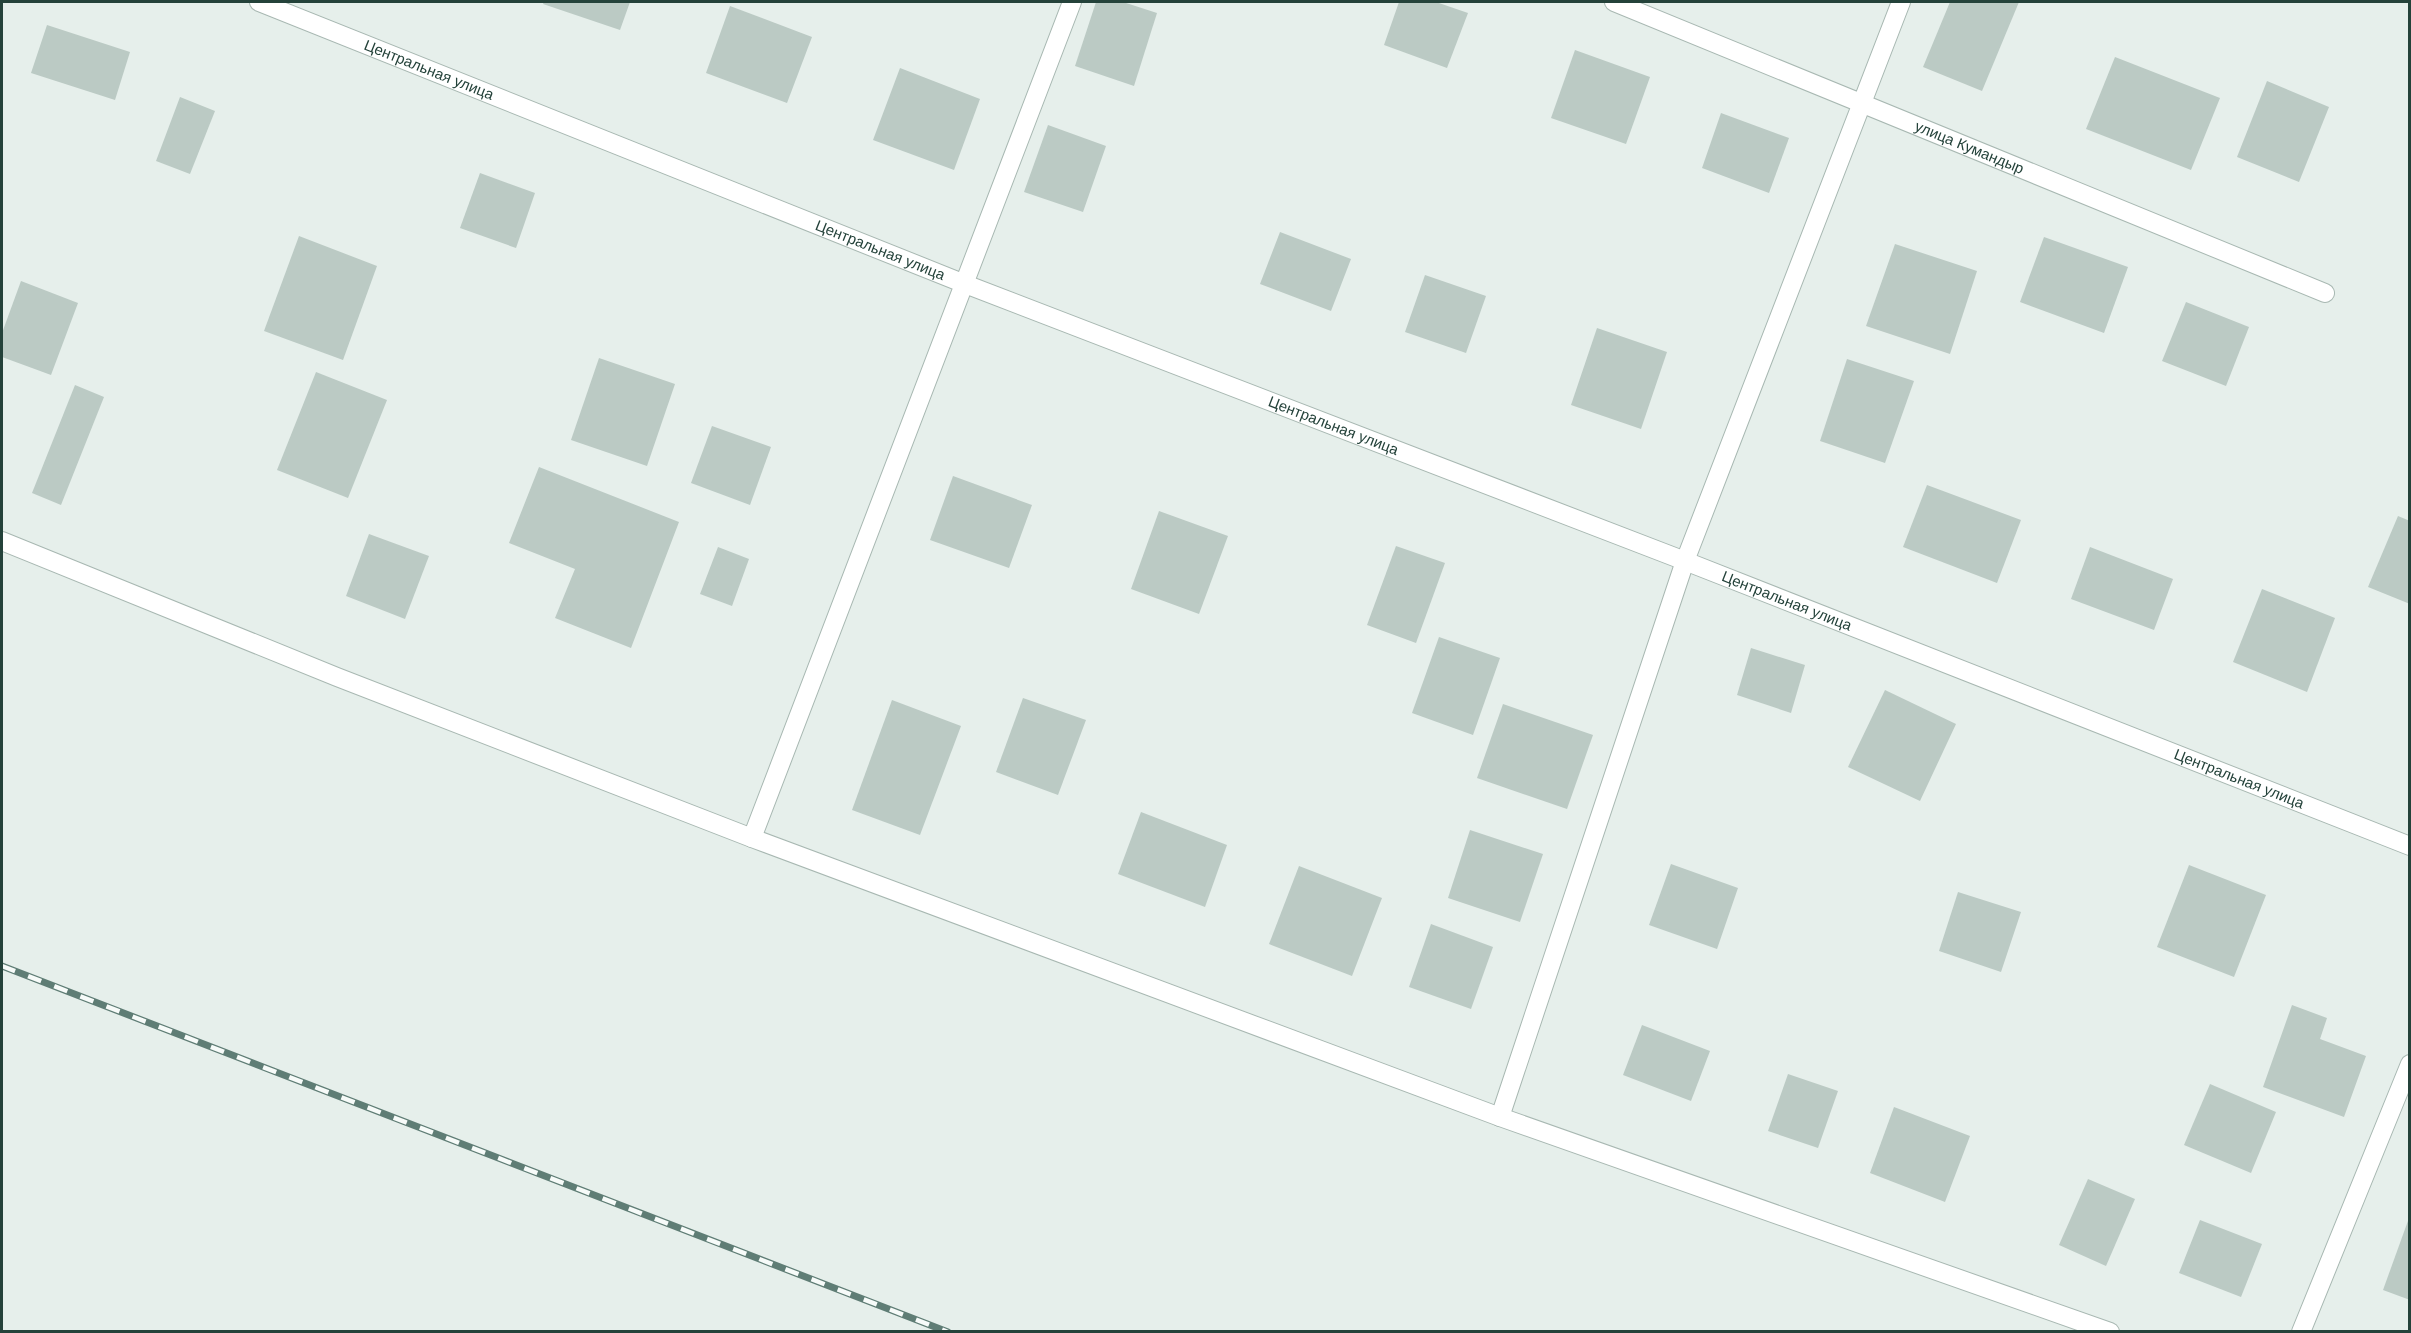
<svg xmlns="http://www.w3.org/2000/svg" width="2411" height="1333" viewBox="0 0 2411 1333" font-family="Arial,sans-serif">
<rect width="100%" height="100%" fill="#e6efeb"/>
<g fill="#bbcac4">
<path d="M 544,2 L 630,2 L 620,30 L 543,4 Z"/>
<path d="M 1096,2 L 1123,2 L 1157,13 L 1134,86 L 1075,66 Z"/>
<path d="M 1399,2 L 1436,2 L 1468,13 L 1447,68 L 1384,45 Z"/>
<path d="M 1950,2 L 2019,2 L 1982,91 L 1923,67 Z"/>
<path d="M 730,6 L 812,37 L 787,103 L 706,73 Z"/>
<path d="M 47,25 L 130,52 L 115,100 L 31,73 Z"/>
<path d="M 1575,50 L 1650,77 L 1626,144 L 1551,118 Z"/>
<path d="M 2115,57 L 2220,98 L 2191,170 L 2086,129 Z"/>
<path d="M 900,68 L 980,99 L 954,170 L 873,140 Z"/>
<path d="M 2267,81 L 2329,107 L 2299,182 L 2237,157 Z"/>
<path d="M 180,97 L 215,111 L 190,174 L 156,161 Z"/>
<path d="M 1721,113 L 1789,138 L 1769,193 L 1702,168 Z"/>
<path d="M 1048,125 L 1106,146 L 1083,212 L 1024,192 Z"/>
<path d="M 480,173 L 535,193 L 516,248 L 460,228 Z"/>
<path d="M 1280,232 L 1351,259 L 1331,311 L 1260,284 Z"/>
<path d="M 299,236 L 377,266 L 343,360 L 264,331 Z"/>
<path d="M 2044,237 L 2128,267 L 2104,333 L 2020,302 Z"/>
<path d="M 1895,244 L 1977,271 L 1950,354 L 1866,326 Z"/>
<path d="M 1425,275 L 1486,296 L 1466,353 L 1405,332 Z"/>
<path d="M 21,281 L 78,303 L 51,375 L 2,357 L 2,333 Z"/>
<path d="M 2186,302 L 2249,327 L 2226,386 L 2162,361 Z"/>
<path d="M 1597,328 L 1667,352 L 1641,429 L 1571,405 Z"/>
<path d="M 599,358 L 675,384 L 647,466 L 571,440 Z"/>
<path d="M 1847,359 L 1914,381 L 1885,463 L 1820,441 Z"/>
<path d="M 316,372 L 387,400 L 348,498 L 277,470 Z"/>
<path d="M 75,385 L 104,397 L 61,505 L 32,493 Z"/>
<path d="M 712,426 L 771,447 L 750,505 L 691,483 Z"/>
<path d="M 539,467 L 679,522 L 631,648 L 555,618 L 575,569 L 509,543 Z"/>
<path d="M 953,476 L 1032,505 L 1009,568 L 930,540 Z"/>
<path d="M 1927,485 L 2021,520 L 1997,583 L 1903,547 Z"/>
<path d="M 1159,511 L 1228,536 L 1199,614 L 1131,589 Z"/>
<path d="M 2398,516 L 2410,521 L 2410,604 L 2368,587 Z"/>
<path d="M 369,534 L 429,556 L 405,619 L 346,596 Z"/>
<path d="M 1396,546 L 1445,563 L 1416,643 L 1367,625 Z"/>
<path d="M 718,547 L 749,559 L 732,606 L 700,594 Z"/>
<path d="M 2090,547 L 2173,579 L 2154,630 L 2071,599 Z"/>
<path d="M 2262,589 L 2335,618 L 2307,692 L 2233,662 Z"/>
<path d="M 1439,637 L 1500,658 L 1473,735 L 1412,713 Z"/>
<path d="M 1751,648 L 1805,665 L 1791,713 L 1737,695 Z"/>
<path d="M 1885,690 L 1956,724 L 1920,801 L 1848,767 Z"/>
<path d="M 1023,698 L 1086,720 L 1058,795 L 996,772 Z"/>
<path d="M 892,700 L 961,726 L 920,835 L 852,810 Z"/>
<path d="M 1503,704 L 1593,735 L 1567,809 L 1477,778 Z"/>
<path d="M 1141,812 L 1227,845 L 1205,907 L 1118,874 Z"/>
<path d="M 1470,830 L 1543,854 L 1520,922 L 1448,898 Z"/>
<path d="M 1671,864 L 1738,888 L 1717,949 L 1649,925 Z"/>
<path d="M 2189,865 L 2266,895 L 2234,977 L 2157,947 Z"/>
<path d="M 1299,866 L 1382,898 L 1352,976 L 1269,944 Z"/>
<path d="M 1958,892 L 2021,912 L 2001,972 L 1939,951 Z"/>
<path d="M 1431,924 L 1493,947 L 1471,1009 L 1409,987 Z"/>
<path d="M 2292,1005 L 2327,1018 L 2320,1039 L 2366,1056 L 2344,1117 L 2263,1087 Z"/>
<path d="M 1642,1025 L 1710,1051 L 1691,1101 L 1623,1075 Z"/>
<path d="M 1788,1074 L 1838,1091 L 1818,1148 L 1768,1131 Z"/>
<path d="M 2210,1084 L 2276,1112 L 2251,1173 L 2184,1145 Z"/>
<path d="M 1894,1107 L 1970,1136 L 1945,1202 L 1870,1173 Z"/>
<path d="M 2088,1179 L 2135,1199 L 2106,1266 L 2059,1245 Z"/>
<path d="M 2409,1218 L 2410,1218 L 2410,1300 L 2383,1290 Z"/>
<path d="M 2200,1220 L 2262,1244 L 2241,1297 L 2179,1273 Z"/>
</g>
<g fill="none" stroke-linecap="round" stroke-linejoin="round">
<g stroke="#a8b8b2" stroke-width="20">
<g id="minor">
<path id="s1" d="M 259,2 L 965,284 L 1685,561 L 2410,846"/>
<path id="s2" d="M 1614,2 L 2325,293"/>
<path d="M 2,541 L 337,677 L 752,838 L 1500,1117 L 2110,1332"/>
<path d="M 752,838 L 1072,2"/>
<path d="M 1500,1117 L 1685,561 L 1901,2"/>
<path d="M 2301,1332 L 2410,1064"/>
</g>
</g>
<use href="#minor" stroke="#fff" stroke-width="18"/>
<g stroke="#5f7d75" stroke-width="7">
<path id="rail" d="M 2,966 L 948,1332"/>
</g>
<use href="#rail" stroke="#f7fbf9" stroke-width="4.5" stroke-dasharray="14" stroke-linecap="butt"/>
</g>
<g text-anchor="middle" stroke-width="5" stroke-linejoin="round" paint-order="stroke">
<g font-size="15" fill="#24423a" stroke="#f7fbf9">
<text dy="5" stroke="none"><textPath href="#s1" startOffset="183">Центральная улица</textPath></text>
<text dy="5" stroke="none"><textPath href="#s2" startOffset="384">улица Кумандыр</textPath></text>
<text dy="5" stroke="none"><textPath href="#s1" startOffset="669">Центральная улица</textPath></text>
<text dy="5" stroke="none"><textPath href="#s1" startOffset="1155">Центральная улица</textPath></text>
<text dy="5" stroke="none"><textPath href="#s1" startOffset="1641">Центральная улица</textPath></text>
<text dy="5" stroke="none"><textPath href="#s1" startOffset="2127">Центральная улица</textPath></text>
</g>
</g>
<rect width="2411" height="1333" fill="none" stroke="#24423a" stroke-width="6"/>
</svg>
